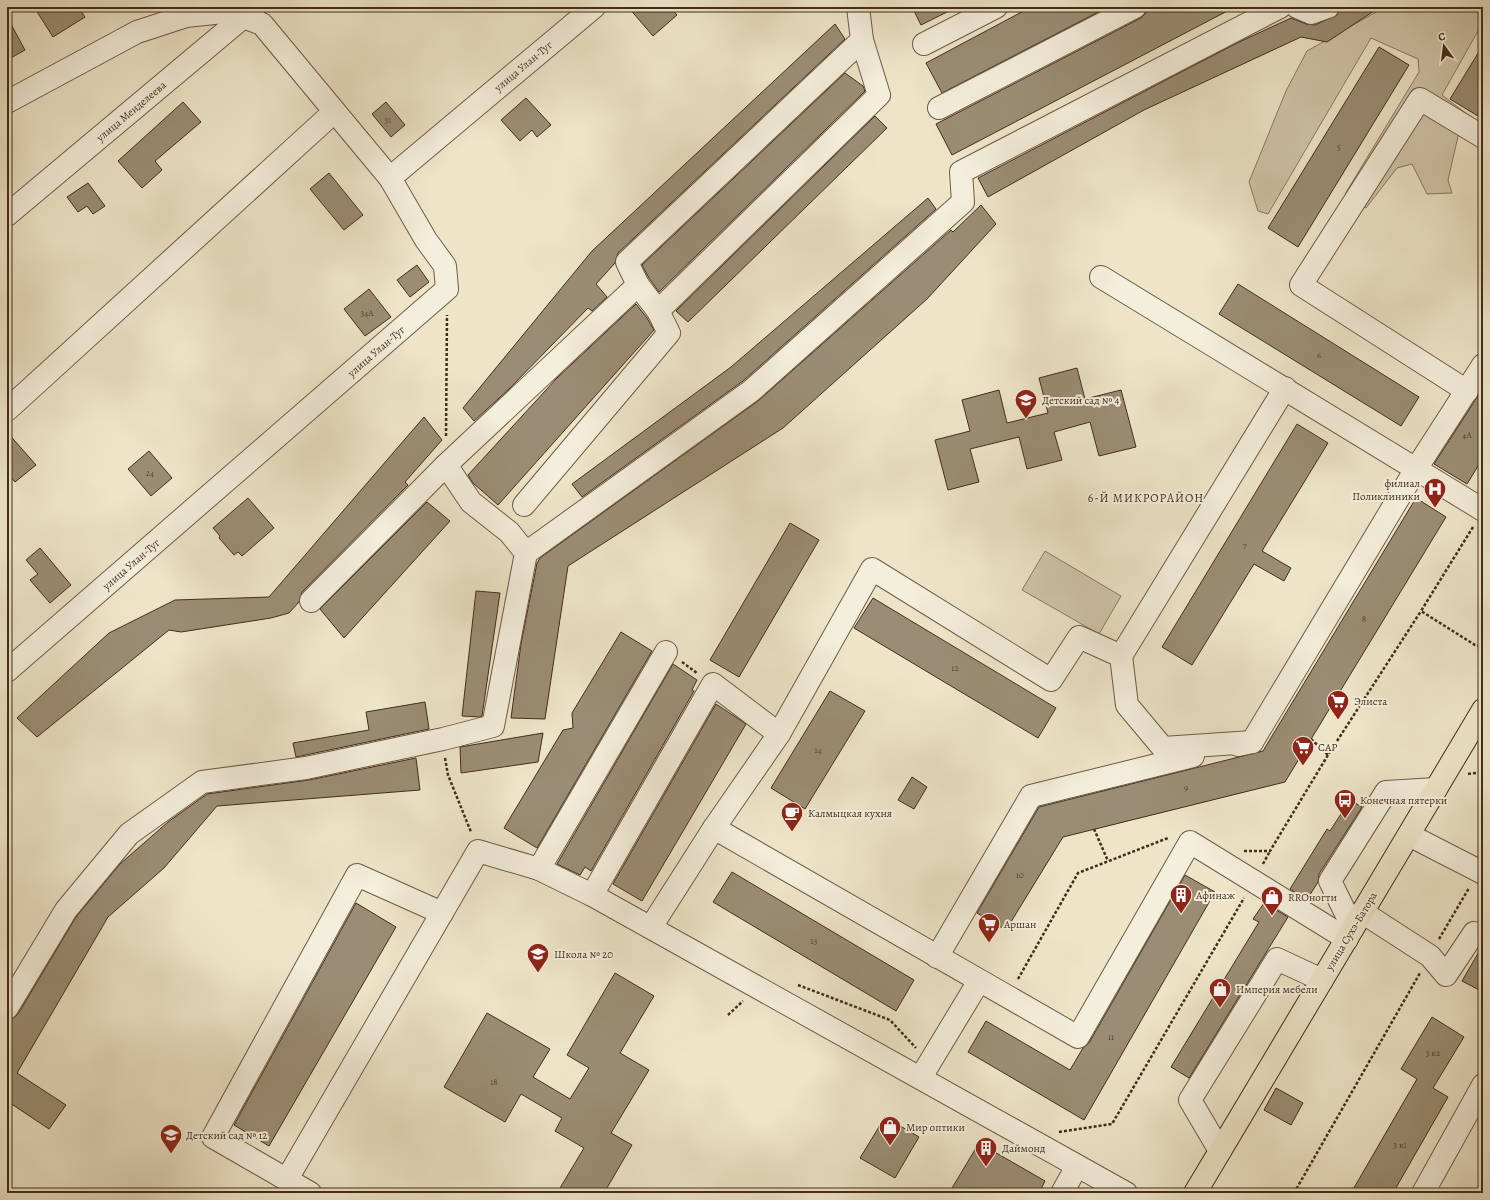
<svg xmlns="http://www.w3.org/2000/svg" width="1490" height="1200" viewBox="0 0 1490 1200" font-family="Alegreya,serif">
<rect width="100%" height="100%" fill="#eee5c9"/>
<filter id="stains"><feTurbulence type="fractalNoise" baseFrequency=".005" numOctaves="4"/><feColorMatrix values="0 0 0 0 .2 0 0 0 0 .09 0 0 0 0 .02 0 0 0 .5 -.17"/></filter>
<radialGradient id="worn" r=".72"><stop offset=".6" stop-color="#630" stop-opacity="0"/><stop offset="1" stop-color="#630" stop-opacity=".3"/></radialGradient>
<g fill="#d1c6ab" stroke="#8a7a62">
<path d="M 1385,7 L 1483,7 L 1483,22 L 1442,95 L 1472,118 L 1459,132 L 1448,180 L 1452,193 L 1427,194 L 1412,164 L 1397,168 L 1366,208 L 1345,194 L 1419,72 L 1418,59 L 1371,38 L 1268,214 L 1258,211 L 1249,182 L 1286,91 L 1307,51 Z"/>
<path d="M 1045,551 L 1121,596 L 1099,634 L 1022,590 Z"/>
</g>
<g fill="#9b8d75" stroke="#422d1a">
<path d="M 34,7 L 78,7 L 85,17 L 53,37 Z"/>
<path d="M 628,7 L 670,7 L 677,15 L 653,36 Z"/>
<path d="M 912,7 L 957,7 L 921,25 Z"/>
<path d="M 1031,7 L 1108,7 L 942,93 L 926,63 Z"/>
<path d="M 1147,7 L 1235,7 L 952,155 L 936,124 L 1141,18 L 1146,13 Z"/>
<path d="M 1340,7 L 1380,7 L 1327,42 L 1301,37 L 1144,110 L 988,197 L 978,178 L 1237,43 L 1291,18 L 1306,24 L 1315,25 L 1337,15 Z"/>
<path d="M 7,17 L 25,50 L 7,60 Z"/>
<path d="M 835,24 L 845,39 L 618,253 L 615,263 L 596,284 L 607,297 L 592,311 L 588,308 L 510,388 L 474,421 L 463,408 L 592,251 Z"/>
<path d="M 1483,45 L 1483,109 L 1478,116 L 1450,99 Z"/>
<path d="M 1379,47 L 1409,65 L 1298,247 L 1268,228 Z"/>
<path d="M 845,73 L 863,86 L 865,91 L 659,292 L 649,278 L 642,265 Z"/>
<path d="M 526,98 L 551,125 L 537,137 L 532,130 L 520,141 L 501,120 Z"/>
<path d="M 183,102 L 201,122 L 155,161 L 162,170 L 142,188 L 118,161 Z"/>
<path d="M 386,102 L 405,125 L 391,137 L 372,114 Z"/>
<path d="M 875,116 L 887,128 L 688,322 L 676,311 Z"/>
<path d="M 329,173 L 363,215 L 344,230 L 310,189 Z"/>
<path d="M 88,183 L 105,206 L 93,214 L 87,206 L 78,212 L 67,197 Z"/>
<path d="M 928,198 L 936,209 L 743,381 L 582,497 L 572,484 L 731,367 Z"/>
<path d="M 981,205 L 996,224 L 927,299 L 783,428 L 568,566 L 545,719 L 511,718 L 521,644 L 537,563 L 540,558 L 758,401 L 951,230 L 953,232 Z"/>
<path d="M 417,265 L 429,282 L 410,297 L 397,280 Z"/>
<path d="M 1238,284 L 1419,397 L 1401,426 L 1219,314 Z"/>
<path d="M 369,289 L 391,317 L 365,336 L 344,309 Z"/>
<path d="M 636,304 L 647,318 L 654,330 L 498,505 L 473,483 L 468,475 L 557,378 Z"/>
<path d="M 1077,368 L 1085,399 L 1121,390 L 1136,447 L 1099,456 L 1090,422 L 1054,432 L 1062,460 L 1027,469 L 1019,437 L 970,449 L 979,482 L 948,490 L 935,440 L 970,431 L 962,400 L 999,390 L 1007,423 L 1048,413 L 1039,378 Z"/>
<path d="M 1483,388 L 1483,458 L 1467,484 L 1434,464 Z"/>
<path d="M 424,417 L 442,440 L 405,482 L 408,485 L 302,592 L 299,602 L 289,613 L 271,618 L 181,632 L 169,630 L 37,737 L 17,718 L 109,633 L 175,600 L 269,597 Z"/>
<path d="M 1297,424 L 1328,443 L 1262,551 L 1291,568 L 1284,581 L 1254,564 L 1192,665 L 1162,647 Z"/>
<path d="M 7,432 L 36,465 L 15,482 L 7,473 Z"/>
<path d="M 149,451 L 172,478 L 151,496 L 128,469 Z"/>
<path d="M 248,498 L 274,528 L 242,556 L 238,552 L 234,555 L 219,538 L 220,536 L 213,528 Z"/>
<path d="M 1416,498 L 1446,517 L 1285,782 L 1063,837 L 1006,930 L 977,913 L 1039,807 L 1263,751 Z"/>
<path d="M 427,502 L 450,521 L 344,638 L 320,609 Z"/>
<path d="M 790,523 L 819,540 L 739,677 L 710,660 Z"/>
<path d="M 40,548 L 71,585 L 50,603 L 30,580 L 38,574 L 26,560 Z"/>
<path d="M 476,591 L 500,593 L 482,716 L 480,717 L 462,716 Z"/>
<path d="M 873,598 L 1056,708 L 1038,738 L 854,628 Z"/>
<path d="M 621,632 L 652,651 L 537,848 L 504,828 L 563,730 L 573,728 L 572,713 Z"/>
<path d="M 673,664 L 697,680 L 692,690 L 694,691 L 591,871 L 585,867 L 580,875 L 557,864 Z"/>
<path d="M 830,691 L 865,711 L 805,809 L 771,788 Z"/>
<path d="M 425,702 L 429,729 L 296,757 L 293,743 L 369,730 L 366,712 Z"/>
<path d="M 716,704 L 746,724 L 642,901 L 613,884 Z"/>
<path d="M 543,733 L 538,762 L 461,773 L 460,747 Z"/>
<path d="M 416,758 L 420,790 L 217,806 L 164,868 L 108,917 L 17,1073 L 66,1105 L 49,1129 L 7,1101 L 7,1025 L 11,1020 L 18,1014 L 76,917 L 120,864 L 168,822 L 207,794 L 309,780 Z"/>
<path d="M 912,777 L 927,787 L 914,809 L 898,800 Z"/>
<path d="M 1350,800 L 1362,807 L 1319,874 L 1318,882 L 1308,898 L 1303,895 L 1302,897 L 1290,889 L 1327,829 L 1330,831 Z"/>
<path d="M 732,872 L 914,980 L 896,1011 L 713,902 Z"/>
<path d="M 1185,875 L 1215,892 L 1084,1120 L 968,1052 L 986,1021 L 1070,1070 L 1083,1048 L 1089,1043 Z"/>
<path d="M 356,903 L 396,927 L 269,1146 L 234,1125 Z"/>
<path d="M 1264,903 L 1288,917 L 1189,1078 L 1171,1067 L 1259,922 L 1253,919 Z"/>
<path d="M 1480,950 L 1483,950 L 1483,992 L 1462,981 Z"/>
<path d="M 615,973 L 654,996 L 620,1053 L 649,1070 L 611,1133 L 632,1145 L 604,1193 L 557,1193 L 584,1148 L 555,1131 L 562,1118 L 521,1094 L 505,1122 L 444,1087 L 487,1013 L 550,1049 L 533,1077 L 570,1099 L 589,1068 L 567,1055 Z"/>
<path d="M 1432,1017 L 1464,1037 L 1433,1088 L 1448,1097 L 1393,1193 L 1351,1193 L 1417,1079 L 1401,1069 Z"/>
<path d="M 1276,1088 L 1303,1103 L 1291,1125 L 1264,1110 Z"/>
<path d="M 885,1117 L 919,1137 L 895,1178 L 860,1158 Z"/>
<path d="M 979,1143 L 1045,1181 L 1039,1193 L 949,1193 Z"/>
</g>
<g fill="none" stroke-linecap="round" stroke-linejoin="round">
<g stroke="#6d5b46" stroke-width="24">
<g id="minor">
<path d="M 1297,7 L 1311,13 L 1328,7"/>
<path d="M 924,44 L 996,7"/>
<path d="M 7,102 L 137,32 L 186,16 L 233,11 L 243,17 L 262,24 L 390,178 L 426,240 L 445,266 L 447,289 L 7,671"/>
<path d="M 939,108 L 1135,7"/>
<path d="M 390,178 L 594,7"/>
<path d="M 7,215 L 254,8"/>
<path d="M 1101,277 L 1483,510"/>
<path d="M 658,311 L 879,95 L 862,40"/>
<path d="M 1467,391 L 1301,285 L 1420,99 L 1483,137"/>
<path d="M 7,410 L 334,112"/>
<path d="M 524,505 L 669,333 L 658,311 L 638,285"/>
<path d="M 526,553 L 751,391 L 963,202 L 961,172 L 1280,7"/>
<path d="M 311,601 L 446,465 L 638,285 L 627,262 L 862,40 L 858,7"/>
<path d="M 1121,656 L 1285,388"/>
<path d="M 1238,745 L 1252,742 L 1416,469 L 1483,365"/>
<path d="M 714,828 L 1078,1037 L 1190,842 L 1347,939"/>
<path d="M 1409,835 L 1483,873"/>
<path d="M 539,869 L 666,652"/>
<path d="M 592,895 L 713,684 L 779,734"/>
<path d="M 1362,912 L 1430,956 L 1446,975 L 1474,933 L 1483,938"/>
<path d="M 651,927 L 714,828 L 779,734 L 872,569 L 1051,680 L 1079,637 L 1121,656 L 1127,705 L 1163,748 L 1252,742"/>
<path d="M 1353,928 L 1330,881 L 1386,792 L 1436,789"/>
<path d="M 937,957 L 1031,796 L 1193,756"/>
<path d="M 7,1008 L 66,910 L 129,834 L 202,782 L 306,768 L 443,739 L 493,726 L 526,553 L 509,532 L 471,502 L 446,465"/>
<path d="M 921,1077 L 979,981"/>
<path d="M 1220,1151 L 1190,1100 L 1277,959 L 1322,980"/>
<path d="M 287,1179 L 478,851 L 539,869 L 592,895 L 1126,1193"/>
<path d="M 310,1193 L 213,1137 L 357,875 L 442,913"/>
<path d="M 1062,1193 L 1077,1166"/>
<path d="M 1423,1193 L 1483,1085"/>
</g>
</g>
<g stroke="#422d1a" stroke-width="24">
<path id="major" d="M 1195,1193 L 1483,710"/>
</g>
<g stroke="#422d1a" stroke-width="2.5" stroke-dasharray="3 2" stroke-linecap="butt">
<path d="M 446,436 L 447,315"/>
<path d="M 1473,527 L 1421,611 L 1475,645 L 1483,647"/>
<path d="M 682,662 L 697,673"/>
<path d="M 1311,739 L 1328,755 L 1421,611"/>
<path d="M 445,758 L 448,775 L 471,832"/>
<path d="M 1468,774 L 1483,772"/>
<path d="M 1094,829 L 1108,861"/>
<path d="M 1244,851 L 1270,851 L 1328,755"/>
<path d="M 1263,864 L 1270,851"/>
<path d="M 1439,939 L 1469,888"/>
<path d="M 1018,979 L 1078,873 L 1168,838"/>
<path d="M 798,985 L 890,1020 L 916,1048"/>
<path d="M 728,1015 L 743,1001"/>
<path d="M 1059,1132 L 1112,1124 L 1244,898"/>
<path d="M 1294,1193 L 1420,973"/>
</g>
<use href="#minor" stroke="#f4eedc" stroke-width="22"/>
<use href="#major" stroke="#eee5c9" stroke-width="22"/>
</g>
<defs>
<g id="school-pin" transform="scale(1.15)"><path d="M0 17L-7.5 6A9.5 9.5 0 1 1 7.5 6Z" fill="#8f2418" stroke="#f4eedc"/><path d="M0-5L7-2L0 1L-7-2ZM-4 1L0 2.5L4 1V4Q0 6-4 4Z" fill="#fff"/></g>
<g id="hospital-pin" transform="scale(1.15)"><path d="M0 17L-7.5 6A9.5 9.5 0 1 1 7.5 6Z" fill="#8f2418" stroke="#f4eedc"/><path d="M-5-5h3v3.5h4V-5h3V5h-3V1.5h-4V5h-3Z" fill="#fff"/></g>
<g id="supermarket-pin" transform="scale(1.15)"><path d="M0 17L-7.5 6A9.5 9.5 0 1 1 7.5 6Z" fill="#8f2418" stroke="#f4eedc"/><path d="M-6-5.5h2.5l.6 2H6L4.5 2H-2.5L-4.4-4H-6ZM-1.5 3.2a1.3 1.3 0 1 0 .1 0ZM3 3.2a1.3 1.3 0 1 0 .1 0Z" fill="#fff"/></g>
<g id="bus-pin" transform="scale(1.15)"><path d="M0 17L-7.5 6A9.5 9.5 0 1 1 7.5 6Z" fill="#8f2418" stroke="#f4eedc"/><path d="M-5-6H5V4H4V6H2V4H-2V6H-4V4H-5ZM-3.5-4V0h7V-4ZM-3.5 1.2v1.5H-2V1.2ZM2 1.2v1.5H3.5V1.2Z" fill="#fff"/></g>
<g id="cafe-pin" transform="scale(1.15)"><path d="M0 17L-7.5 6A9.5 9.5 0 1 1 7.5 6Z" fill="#8f2418" stroke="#f4eedc"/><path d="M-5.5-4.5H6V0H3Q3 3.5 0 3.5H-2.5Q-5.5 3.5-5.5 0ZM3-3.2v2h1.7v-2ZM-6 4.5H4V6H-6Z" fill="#fff"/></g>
<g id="building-pin" transform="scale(1.15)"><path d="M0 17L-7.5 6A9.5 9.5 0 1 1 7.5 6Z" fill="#8f2418" stroke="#f4eedc"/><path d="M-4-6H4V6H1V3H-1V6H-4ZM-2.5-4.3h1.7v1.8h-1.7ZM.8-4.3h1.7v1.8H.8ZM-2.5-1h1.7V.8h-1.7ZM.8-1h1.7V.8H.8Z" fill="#fff"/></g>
<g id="shop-pin" transform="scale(1.15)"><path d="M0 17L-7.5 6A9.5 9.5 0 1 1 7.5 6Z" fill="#8f2418" stroke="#f4eedc"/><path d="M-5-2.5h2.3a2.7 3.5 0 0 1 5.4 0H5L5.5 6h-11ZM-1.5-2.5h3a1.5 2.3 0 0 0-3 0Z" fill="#fff"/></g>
</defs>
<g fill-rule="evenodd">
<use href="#school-pin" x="1026" y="400"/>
<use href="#hospital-pin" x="1435" y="489"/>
<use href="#supermarket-pin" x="1338" y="701"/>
<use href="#supermarket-pin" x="1303" y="747"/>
<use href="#bus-pin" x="1345" y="800"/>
<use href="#cafe-pin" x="792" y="813"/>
<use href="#building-pin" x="1181" y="895"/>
<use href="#shop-pin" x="1272" y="897"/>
<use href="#supermarket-pin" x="989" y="924"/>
<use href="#school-pin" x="538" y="954"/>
<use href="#shop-pin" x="1220" y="989"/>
<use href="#shop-pin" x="890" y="1127"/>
<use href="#school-pin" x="171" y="1135"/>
<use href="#building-pin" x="986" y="1148"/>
</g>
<g text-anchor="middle" stroke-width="4" stroke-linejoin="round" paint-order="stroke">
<g font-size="9" fill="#584531">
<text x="388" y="123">31</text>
<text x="1339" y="150">5</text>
<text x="367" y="316">34А</text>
<text x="1319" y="358">6</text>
<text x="1467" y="438">4А</text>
<text x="150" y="476">24</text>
<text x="1245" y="548">7</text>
<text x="1364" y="622">8</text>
<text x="955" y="671">12</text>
<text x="818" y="753">14</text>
<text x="1186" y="791">9</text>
<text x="1020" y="878">10</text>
<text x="814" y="944">13</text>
<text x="1111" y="1040">11</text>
<text x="1433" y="1056">3 к2</text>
<text x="494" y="1085">18</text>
<text x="1400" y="1148">3 к1</text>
</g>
<g font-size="11" fill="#422d1a" stroke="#f4eedc">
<text transform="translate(523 66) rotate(-40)" y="4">улица Улан-Туг</text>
<text transform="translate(131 111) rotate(-40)" y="4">улица Менделеева</text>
<text transform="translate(376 351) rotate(-41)" y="4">улица Улан-Туг</text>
<text transform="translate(131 564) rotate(-41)" y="4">улица Улан-Туг</text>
<text transform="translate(1351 931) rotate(-59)" y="4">улица Сухэ-Батора</text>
</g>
<g font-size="11" fill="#422d1a" stroke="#f4eedc" text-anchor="start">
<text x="1042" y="404">Детский сад № 4</text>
<text x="1420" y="487" text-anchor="end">филиал<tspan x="1420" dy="13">Поликлиники</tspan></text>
<text x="1354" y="705">Элиста</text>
<text x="1318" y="751">САР</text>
<text x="1360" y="804">Конечная пятерки</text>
<text x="808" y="817">Калмыцкая кухня</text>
<text x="1196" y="899">Афинаж</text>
<text x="1288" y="901">RROногти</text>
<text x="1004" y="928">Аршан</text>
<text x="554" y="958">Школа № 20</text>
<text x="1236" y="993">Империя мебели</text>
<text x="906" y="1131">Мир оптики</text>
<text x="186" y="1139">Детский сад № 12</text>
<text x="1002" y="1152">Даймонд</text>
</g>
<g font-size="12" letter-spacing="1" fill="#422d1a" stroke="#f4eedc">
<text x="1146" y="502">6-Й МИКРОРАЙОН</text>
</g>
</g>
<rect width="1490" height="1200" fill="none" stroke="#eee5c9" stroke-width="24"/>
<rect x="8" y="8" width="1474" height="1184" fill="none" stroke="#422d1a" stroke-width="2"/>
<rect x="12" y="12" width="1466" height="1176" fill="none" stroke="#422d1a"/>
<g transform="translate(1444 46) rotate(346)" stroke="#f4eedc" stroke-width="3" paint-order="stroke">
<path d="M0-3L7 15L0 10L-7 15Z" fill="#422d1a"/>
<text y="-6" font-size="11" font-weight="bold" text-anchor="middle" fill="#422d1a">С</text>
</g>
<rect width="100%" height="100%" filter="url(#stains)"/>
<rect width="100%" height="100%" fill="url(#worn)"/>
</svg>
